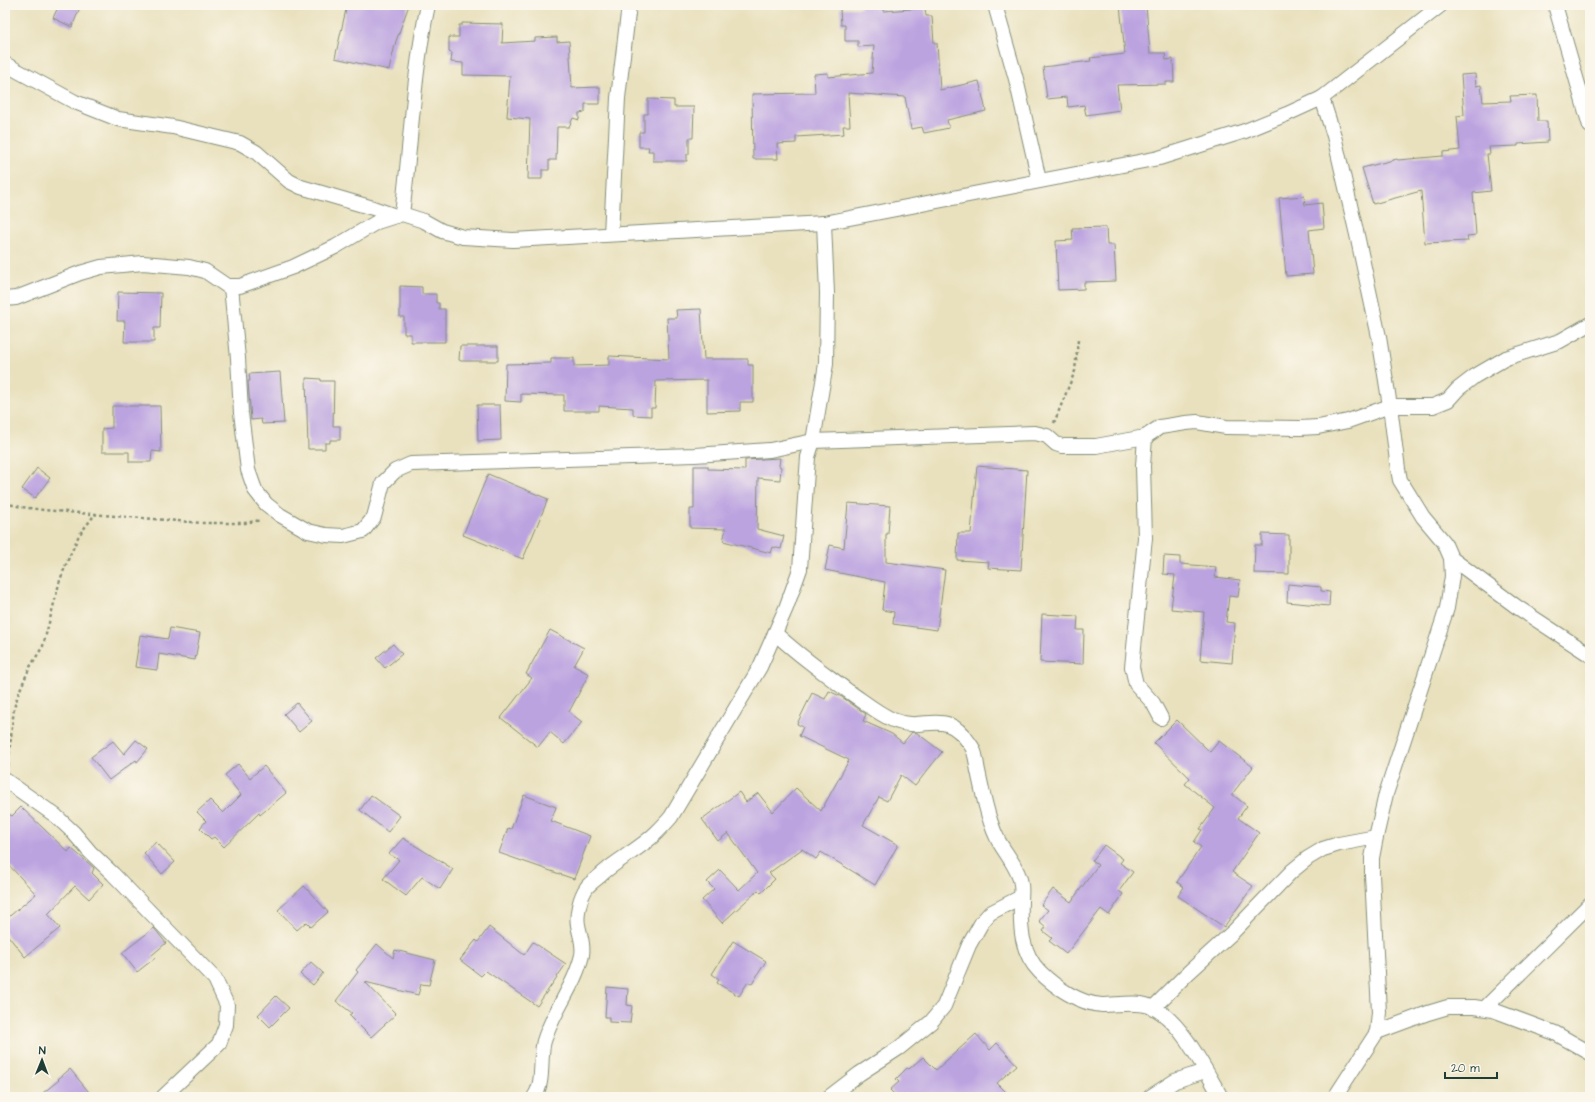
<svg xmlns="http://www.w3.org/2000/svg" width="1595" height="1102" viewBox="0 0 1595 1102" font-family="'Architects Daughter',sans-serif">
<rect width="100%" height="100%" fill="#fbf7ec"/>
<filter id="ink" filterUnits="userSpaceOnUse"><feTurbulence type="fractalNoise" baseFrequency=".025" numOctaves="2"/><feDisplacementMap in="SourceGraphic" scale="8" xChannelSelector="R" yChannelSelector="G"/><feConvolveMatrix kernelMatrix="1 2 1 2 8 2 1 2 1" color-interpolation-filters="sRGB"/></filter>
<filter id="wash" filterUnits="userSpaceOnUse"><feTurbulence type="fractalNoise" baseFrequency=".012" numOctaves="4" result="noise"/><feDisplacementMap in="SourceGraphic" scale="16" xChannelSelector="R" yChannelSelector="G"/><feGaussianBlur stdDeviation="0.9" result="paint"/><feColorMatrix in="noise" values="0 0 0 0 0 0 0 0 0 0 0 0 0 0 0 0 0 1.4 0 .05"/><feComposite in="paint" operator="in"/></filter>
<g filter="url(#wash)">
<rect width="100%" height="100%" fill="#e9e1be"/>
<g id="blocks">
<g fill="#bba3e0">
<path d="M 59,5 L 81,5 L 72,27 L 53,18 Z"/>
<path d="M 347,5 L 409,5 L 396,41 L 389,70 L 335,58 Z"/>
<path d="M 861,5 L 884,5 L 884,11 L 925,8 L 926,16 L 932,16 L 934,43 L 937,43 L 940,90 L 979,81 L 986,111 L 947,120 L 949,128 L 924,133 L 922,127 L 911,129 L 905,97 L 848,93 L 850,126 L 843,126 L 844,134 L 796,137 L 796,143 L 777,144 L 778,159 L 753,159 L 752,94 L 815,93 L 814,74 L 828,73 L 828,77 L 872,73 L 874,46 L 858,47 L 858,41 L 845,41 L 845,25 L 841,25 L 840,8 L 861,8 Z"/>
<path d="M 1120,5 L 1146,5 L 1150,53 L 1165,53 L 1166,60 L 1173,59 L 1174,82 L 1166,82 L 1166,84 L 1117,85 L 1120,110 L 1086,115 L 1084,105 L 1068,107 L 1067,97 L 1047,99 L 1043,67 L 1091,61 L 1090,58 L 1125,54 Z"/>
<path d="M 462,23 L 503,24 L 502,43 L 535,41 L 535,38 L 557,37 L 557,42 L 569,41 L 572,88 L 600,87 L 600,104 L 585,104 L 585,112 L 579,113 L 579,120 L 573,118 L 569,127 L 557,127 L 556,160 L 549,160 L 549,170 L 542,170 L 542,179 L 528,179 L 530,119 L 507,117 L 510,76 L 463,75 L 463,63 L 451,62 L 452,53 L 449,52 L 449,37 L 459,37 L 459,25 L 462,25 Z"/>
<path d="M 1475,74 L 1476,86 L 1481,85 L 1483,102 L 1511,101 L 1510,96 L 1537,95 L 1538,121 L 1547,121 L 1548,142 L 1518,144 L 1518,146 L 1489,147 L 1490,154 L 1487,154 L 1491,191 L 1473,193 L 1476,235 L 1467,236 L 1468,241 L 1425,243 L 1421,191 L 1373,204 L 1362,168 L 1397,159 L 1398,160 L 1443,156 L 1443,152 L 1460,150 L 1457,116 L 1464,115 L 1461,75 Z"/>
<path d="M 648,99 L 674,100 L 674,107 L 694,107 L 693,138 L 689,138 L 689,154 L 687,154 L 687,161 L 653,161 L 653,151 L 648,151 L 649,147 L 639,147 L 639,132 L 644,132 L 644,114 L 648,114 Z"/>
<path d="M 1304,196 L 1305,205 L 1322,203 L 1324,228 L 1309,230 L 1313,274 L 1286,276 L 1279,198 Z"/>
<path d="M 1106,227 L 1107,245 L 1114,245 L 1116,281 L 1084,282 L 1084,289 L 1058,290 L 1056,241 L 1073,240 L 1072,228 Z"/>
<path d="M 400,286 L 422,287 L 422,294 L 436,294 L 436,303 L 439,303 L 439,309 L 445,309 L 445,342 L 411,342 L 411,334 L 404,334 L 404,317 L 400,317 Z"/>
<path d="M 118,292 L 161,293 L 160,328 L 154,328 L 154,342 L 124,342 L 125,321 L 117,321 Z"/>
<path d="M 701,309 L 704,359 L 748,359 L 748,365 L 753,365 L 753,402 L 740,402 L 740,411 L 707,412 L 707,380 L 656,381 L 655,408 L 651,408 L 651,416 L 633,415 L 633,408 L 599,406 L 599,411 L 564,411 L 564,395 L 521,394 L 521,402 L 505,401 L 506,364 L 551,363 L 551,358 L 574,358 L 574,366 L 609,365 L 609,356 L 669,359 L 667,318 L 677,318 L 676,310 Z"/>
<path d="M 460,346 L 498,346 L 498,361 L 461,361 L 459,360 Z"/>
<path d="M 280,372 L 284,423 L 262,424 L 261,419 L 251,420 L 248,381 L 250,381 L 249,374 Z"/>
<path d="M 306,378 L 321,379 L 321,381 L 334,381 L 333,426 L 340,426 L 340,440 L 330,440 L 330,443 L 325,443 L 325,449 L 308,449 Z"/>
<path d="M 477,405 L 500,405 L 501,440 L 478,441 Z"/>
<path d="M 112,406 L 160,406 L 161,452 L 152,451 L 151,462 L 129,462 L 129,452 L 102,452 L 102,429 L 112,428 Z"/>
<path d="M 780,458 L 779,466 L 781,467 L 780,480 L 758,478 L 757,529 L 784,536 L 781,549 L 773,547 L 771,553 L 723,541 L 726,529 L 690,528 L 690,509 L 694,509 L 694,466 L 708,466 L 708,469 L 745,470 L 745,460 Z"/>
<path d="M 977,466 L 1027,470 L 1021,570 L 988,568 L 989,562 L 957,560 L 958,533 L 971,533 Z"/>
<path d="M 37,468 L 50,478 L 35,498 L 22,489 Z"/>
<path d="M 488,474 L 548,499 L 523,559 L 463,535 Z"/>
<path d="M 848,503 L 890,506 L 888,534 L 886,534 L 886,562 L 945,570 L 937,630 L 893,624 L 894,612 L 882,610 L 885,582 L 825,570 L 830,545 L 844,548 Z"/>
<path d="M 1262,534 L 1289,535 L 1289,574 L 1254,573 L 1255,545 L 1262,545 Z"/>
<path d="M 1164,556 L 1180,557 L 1180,564 L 1216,567 L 1215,577 L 1240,580 L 1238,597 L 1229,596 L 1226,622 L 1235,623 L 1232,663 L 1200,660 L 1204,612 L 1171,609 L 1175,575 L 1163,574 Z"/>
<path d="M 1288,584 L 1321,587 L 1321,591 L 1330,592 L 1329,606 L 1287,602 Z"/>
<path d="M 1042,614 L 1078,616 L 1077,630 L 1084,630 L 1083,664 L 1040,662 Z"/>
<path d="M 170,628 L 200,633 L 195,660 L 159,654 L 157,670 L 135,667 L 140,635 L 168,639 Z"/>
<path d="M 550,630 L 584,648 L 574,666 L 589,674 L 569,712 L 582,722 L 564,744 L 550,732 L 538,747 L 501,718 L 532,678 L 526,674 Z"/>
<path d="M 393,644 L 402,654 L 385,668 L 376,658 Z"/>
<path d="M 829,691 L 842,697 L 866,714 L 863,721 L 892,734 L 903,743 L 912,732 L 917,733 L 942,752 L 915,786 L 901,775 L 887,801 L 879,797 L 863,825 L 898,845 L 875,885 L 821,852 L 816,859 L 802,849 L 769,873 L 775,879 L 761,893 L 758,890 L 722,923 L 702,900 L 714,889 L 707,882 L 720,870 L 739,890 L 757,873 L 728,833 L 718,841 L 702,819 L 739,792 L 746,802 L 758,793 L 773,812 L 796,788 L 821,811 L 849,760 L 799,736 L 803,727 L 797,724 L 812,693 L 825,699 Z"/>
<path d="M 297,703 L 312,721 L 299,732 L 284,714 Z"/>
<path d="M 1177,720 L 1210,752 L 1219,741 L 1253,767 L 1232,794 L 1247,806 L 1238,818 L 1259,833 L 1232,872 L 1253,886 L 1224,927 L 1178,896 L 1184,887 L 1177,882 L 1201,847 L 1194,842 L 1202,830 L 1200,829 L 1215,808 L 1185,784 L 1190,778 L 1154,743 Z"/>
<path d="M 136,740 L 148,749 L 137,762 L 136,760 L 109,780 L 91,757 L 113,741 L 124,754 Z"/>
<path d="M 238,764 L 250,778 L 264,766 L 286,793 L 260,815 L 259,813 L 224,847 L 214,837 L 211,839 L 200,828 L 206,821 L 197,812 L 210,800 L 223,813 L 241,795 L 225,775 Z"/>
<path d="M 371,795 L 400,816 L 388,832 L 360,810 Z"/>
<path d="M 524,795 L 556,807 L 551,821 L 590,836 L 574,879 L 499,853 L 508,828 L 511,829 Z"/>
<path d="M 21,807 L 68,852 L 71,848 L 94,868 L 92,873 L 103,884 L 89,899 L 75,886 L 48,914 L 60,928 L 25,957 L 5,932 L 5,920 L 36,894 L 5,861 L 5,812 L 12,816 Z"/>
<path d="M 403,838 L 453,869 L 440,889 L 422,877 L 406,896 L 383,879 L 399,860 L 389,854 Z"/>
<path d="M 156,842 L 175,862 L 162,874 L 144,853 Z"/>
<path d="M 1104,845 L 1123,859 L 1120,863 L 1133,872 L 1119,891 L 1123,894 L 1109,915 L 1101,909 L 1066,954 L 1049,941 L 1052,938 L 1043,931 L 1046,927 L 1039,921 L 1048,910 L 1041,905 L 1053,889 L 1071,902 L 1098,865 L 1092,861 Z"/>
<path d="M 304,886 L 328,912 L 311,927 L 306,922 L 297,930 L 278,910 Z"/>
<path d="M 489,927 L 524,955 L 533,942 L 566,964 L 537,1006 L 486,971 L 481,976 L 460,960 L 476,940 L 478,942 Z"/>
<path d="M 154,928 L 166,943 L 152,955 L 155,958 L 137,972 L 122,953 Z"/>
<path d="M 733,941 L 766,961 L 752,984 L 748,982 L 739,996 L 717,983 L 719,979 L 712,974 Z"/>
<path d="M 377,944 L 393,958 L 395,950 L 435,960 L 429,985 L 421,984 L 418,995 L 365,982 L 396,1014 L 371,1037 L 349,1015 L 352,1013 L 336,1001 L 358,972 L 356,970 Z"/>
<path d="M 311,962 L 323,973 L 313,985 L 300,974 Z"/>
<path d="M 607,987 L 628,989 L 627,1005 L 632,1006 L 630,1023 L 609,1022 L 609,1017 L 605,1017 Z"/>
<path d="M 276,996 L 289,1008 L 270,1027 L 258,1015 Z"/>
<path d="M 976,1034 L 990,1050 L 997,1043 L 1017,1065 L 997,1083 L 1011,1097 L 897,1097 L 890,1090 L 899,1082 L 896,1079 L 907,1068 L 909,1069 L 923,1057 L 936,1070 Z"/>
<path d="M 70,1069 L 93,1097 L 38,1097 L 59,1080 L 58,1079 Z"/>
</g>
</g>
</g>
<g filter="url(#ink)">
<use href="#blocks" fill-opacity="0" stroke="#848f79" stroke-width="1"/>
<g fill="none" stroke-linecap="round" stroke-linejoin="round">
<g stroke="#848f79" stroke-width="16">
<g id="street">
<path d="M 995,5 L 1016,79 L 1039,180"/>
<path d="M 1555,5 L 1590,126"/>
<path d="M 5,64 L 75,102 L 118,119 L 173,127 L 240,143 L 256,152 L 289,181 L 301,187 L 373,208 L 396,216"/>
<path d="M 1322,98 L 1334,136 L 1357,235 L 1379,337 L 1390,406 L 1398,469 L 1400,480 L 1423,517 L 1444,542 L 1451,558 L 1452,576 L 1447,608 L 1386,794 L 1376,837 L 1372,858 L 1372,875 L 1379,1012 L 1377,1032 L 1335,1097"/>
<path d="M 402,214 C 411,145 413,74 428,5"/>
<path d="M 611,234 L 618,98 L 629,5"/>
<path d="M 231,287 L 238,358 L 241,413 L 248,470 L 255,490 L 266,504 L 280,515 L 308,531 L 326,535 L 343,536 L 363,531 L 374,517 L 383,483 L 395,471 L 411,464 L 695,455 L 770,450 L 813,441 L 1035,433 L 1047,436 L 1056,444 L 1062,446 L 1096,446 L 1145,437 L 1160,427 L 1186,423 L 1197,422 L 1226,427 L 1300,428 L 1318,427 L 1348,421 L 1390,406 L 1433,406 L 1448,400 L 1458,389 L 1475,376 L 1506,358 L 1560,341 L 1590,324"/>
<path d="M 5,299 L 16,298 L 80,273 L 101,267 L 143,263 L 189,267 L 205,271 L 227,286 L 240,286 L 293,267 L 335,247 L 377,222 L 402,214 L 424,221 L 442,231 L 463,237 L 513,240 L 824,223 L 1159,158 L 1245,131 L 1287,114 L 1322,98 L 1441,5"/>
<path d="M 1145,437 L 1143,466 L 1145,538 L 1132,667 L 1136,684 L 1153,703 L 1161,718"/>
<path d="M 1451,558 L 1517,607 L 1590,655"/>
<path d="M 775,633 C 798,655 823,672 848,691 C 863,701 877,713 893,720 C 926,734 943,705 970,744 C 976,751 976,762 978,771 C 982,789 985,806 991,823 C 993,829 995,834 998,840 C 1005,853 1019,869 1021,884 C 1022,890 1021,896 1021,902 C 1020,927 1021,953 1040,972 C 1055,987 1080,1004 1102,1005 C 1117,1005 1135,1001 1149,1006 C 1179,1016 1205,1070 1221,1097"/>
<path d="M 5,780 L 56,816 L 73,832 L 90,852 L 113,874 L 215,979 L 227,1005 L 226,1025 L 219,1044 L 163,1097"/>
<path d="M 1153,1008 L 1188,973 L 1233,932 L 1292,871 L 1308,858 L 1323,849 L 1339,844 L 1376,837"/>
<path d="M 1485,1008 L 1590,904"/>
<path d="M 1377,1032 L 1428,1013 L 1448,1007 L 1474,1007 L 1493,1010 L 1555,1033 L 1590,1053"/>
<path d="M 534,1097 C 545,1082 539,1058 544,1041 C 553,1011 575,986 582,955 C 584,944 580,936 578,925 C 576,914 580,897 587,887 C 591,882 598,878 603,873 C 619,859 641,848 656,833 C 661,828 666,823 671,817 L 760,667 L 786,608 L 800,569 L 808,457 L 813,441 L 826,364 L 827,293 L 824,223"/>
<path d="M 829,1097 L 859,1074 L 899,1048 L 931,1022 L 944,1006 L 969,945 L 982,922 L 990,913 L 1021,897"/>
<path d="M 1150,1097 L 1175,1081 L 1205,1071"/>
</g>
</g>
<g stroke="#848f79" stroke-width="2.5" stroke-dasharray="3 3" stroke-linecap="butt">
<path d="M 1054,423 L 1075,371 L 1078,340"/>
<path d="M 5,503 L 21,507 L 44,510 L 201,523 L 245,523 L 261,520"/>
<path d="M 8,766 L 14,708 L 19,692 L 30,667 L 43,646 L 60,580 L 67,562 L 79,535 L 96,513"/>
</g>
<use href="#street" stroke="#fff" stroke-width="14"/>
</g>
</g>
<rect width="1595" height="1102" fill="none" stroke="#fbf7ec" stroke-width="20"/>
<g transform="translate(42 1060) rotate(1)" stroke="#fbf7ec" stroke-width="3" paint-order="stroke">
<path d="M0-3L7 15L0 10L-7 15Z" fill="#1f3d34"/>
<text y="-6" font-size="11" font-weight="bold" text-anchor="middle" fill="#1f3d34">N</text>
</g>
<path d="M1445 1072v6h52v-6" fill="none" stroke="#1f3d34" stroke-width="2"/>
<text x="1451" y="1072" font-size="12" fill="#1f3d34" stroke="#fbf7ec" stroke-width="3" paint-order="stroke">20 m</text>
</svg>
